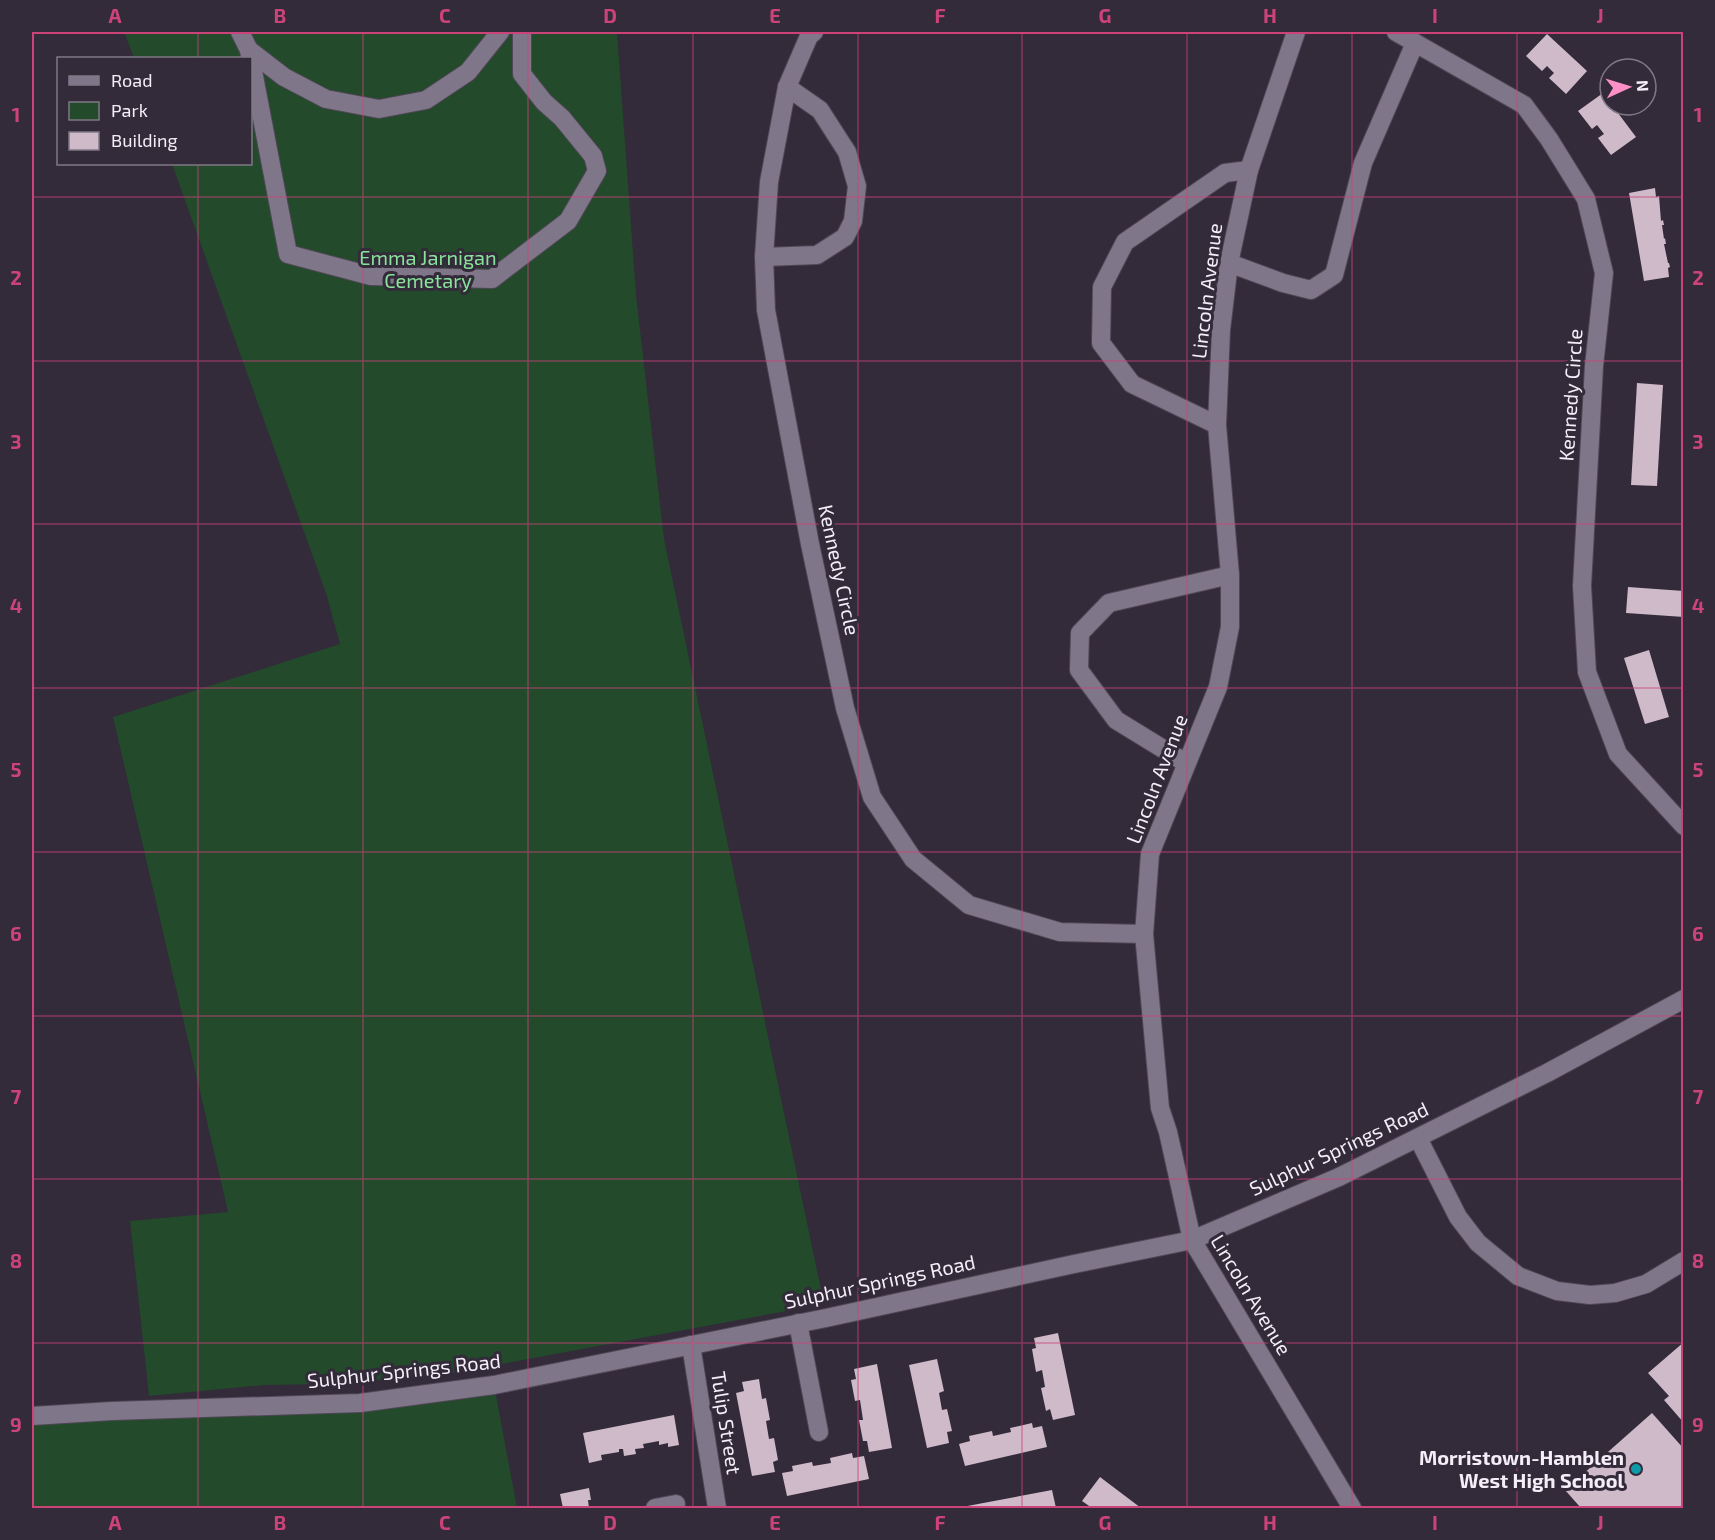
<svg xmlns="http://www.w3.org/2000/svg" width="1715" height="1540" viewBox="0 0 1715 1540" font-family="'Exo 2',sans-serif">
<rect width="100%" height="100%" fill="#332a3a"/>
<g fill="#224a2b">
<path d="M 124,32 L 617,32 L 636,295 L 664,539 L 824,1304 L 453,1373 L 334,1384 L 264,1385 L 149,1396 L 130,1221 L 228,1212 L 113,717 L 340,644 L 326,593 L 172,164 L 250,164 L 250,58 L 134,58 Z"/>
<path d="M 494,1385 L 517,1508 L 32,1508 L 32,1416 L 150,1411 Z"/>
</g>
<g fill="#cebac9">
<path d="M 1547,34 L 1587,71 L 1566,94 L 1549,78 L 1554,73 L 1547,66 L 1542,71 L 1526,56 Z"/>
<path d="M 1603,93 L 1610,105 L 1612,105 L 1636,137 L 1611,155 L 1598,138 L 1604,134 L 1597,125 L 1592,129 L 1578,111 Z"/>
<path d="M 1655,188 L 1656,197 L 1659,196 L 1661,221 L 1663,220 L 1664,225 L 1662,225 L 1664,239 L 1665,238 L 1666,244 L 1664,244 L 1668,263 L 1669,263 L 1670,267 L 1668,268 L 1669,277 L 1644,281 L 1629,193 Z"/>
<path d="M 1637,383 L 1663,385 L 1657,486 L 1631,485 Z"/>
<path d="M 1628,587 L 1684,591 L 1684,617 L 1626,613 Z"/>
<path d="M 1649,650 L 1669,717 L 1645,724 L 1624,658 Z"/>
<path d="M 1058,1333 L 1075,1415 L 1053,1420 L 1050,1409 L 1046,1411 L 1041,1388 L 1045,1387 L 1042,1370 L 1036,1372 L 1032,1349 L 1036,1348 L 1034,1338 Z"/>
<path d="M 1684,1342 L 1684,1423 L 1664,1400 L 1669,1396 L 1648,1373 Z"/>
<path d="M 937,1359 L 944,1391 L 939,1393 L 942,1410 L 947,1409 L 952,1431 L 947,1432 L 949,1443 L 927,1448 L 909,1365 Z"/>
<path d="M 877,1364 L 892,1448 L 869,1452 L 867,1441 L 863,1441 L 859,1420 L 863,1420 L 860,1400 L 855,1401 L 851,1380 L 856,1379 L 854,1369 Z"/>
<path d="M 759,1379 L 762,1399 L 766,1398 L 770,1420 L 766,1421 L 769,1439 L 774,1438 L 778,1460 L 773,1462 L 775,1472 L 752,1476 L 736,1393 L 744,1391 L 742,1382 Z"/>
<path d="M 1652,1413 L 1684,1449 L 1684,1508 L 1581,1508 L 1565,1490 Z"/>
<path d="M 674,1415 L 679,1445 L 668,1447 L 668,1443 L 659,1445 L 659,1441 L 643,1444 L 644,1448 L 635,1449 L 636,1454 L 624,1456 L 623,1449 L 619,1449 L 619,1452 L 601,1455 L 602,1460 L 589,1463 L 583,1433 Z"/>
<path d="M 1032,1423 L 1033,1428 L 1042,1426 L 1047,1447 L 965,1466 L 959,1444 L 970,1441 L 969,1436 L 992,1431 L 993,1436 L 1011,1432 L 1010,1428 Z"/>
<path d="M 852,1453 L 853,1458 L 864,1456 L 869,1479 L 787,1496 L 782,1473 L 793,1471 L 792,1466 L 812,1462 L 813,1466 L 831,1463 L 830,1458 Z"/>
<path d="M 1100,1477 L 1141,1508 L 1098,1508 L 1094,1506 L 1092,1508 L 1082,1501 Z"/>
<path d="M 589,1488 L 591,1500 L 588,1500 L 589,1508 L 563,1508 L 560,1494 Z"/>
<path d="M 1052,1490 L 1056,1508 L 962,1508 L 962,1507 Z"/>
</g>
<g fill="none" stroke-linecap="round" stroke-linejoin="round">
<g stroke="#4f4755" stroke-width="20">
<g id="minor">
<path d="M 240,32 L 249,50 L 284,77 L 326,99 L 379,109 L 426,100 L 468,72 L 500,32"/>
<path d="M 814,32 L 809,36 L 787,87 L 769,182 L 764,257 L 766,310 L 810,544 L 845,708 L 872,797 L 913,859 L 969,905 L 1060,932 L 1144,934"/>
<path d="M 1296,32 L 1249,170 L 1229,263 L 1221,330 L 1217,425 L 1230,575 L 1230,627 L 1218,687 L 1150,854 L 1144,934 L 1160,1108 L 1168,1132 L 1192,1240 L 1352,1508"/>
<path d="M 1396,32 L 1524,105 L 1549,139 L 1586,199 L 1604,273 L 1594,366 L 1582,586 L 1587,672 L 1618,754 L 1684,826"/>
<path d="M 249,50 L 288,254 L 371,276 L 492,279 L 568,221 L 597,171 L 593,156 L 562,118 L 544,102 L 522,74 L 522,32"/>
<path d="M 764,257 L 817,255 L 845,237 L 853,221 L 857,186 L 847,152 L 820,110 L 787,87"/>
<path d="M 1229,263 L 1283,283 L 1311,290 L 1334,275 L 1363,163 L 1415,43"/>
<path d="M 1217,425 L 1132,384 L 1101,343 L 1102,287 L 1125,242 L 1225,173 L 1249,170"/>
<path d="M 1186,763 L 1116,720 L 1079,670 L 1080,633 L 1109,603 L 1230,575"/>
<path d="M 1418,1138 L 1458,1217 L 1478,1243 L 1518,1276 L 1557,1291 L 1590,1295 L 1615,1293 L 1646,1284 L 1684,1261"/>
<path d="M 798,1323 L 819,1432"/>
<path d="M 691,1345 L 717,1508"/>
<path d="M 32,1416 L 112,1411 L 360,1403 L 494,1385 L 826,1318 L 1074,1264 L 1192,1240 L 1339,1177 L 1547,1073 L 1684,999"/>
<path d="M 655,1508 L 676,1504"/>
</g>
</g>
<use href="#minor" stroke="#807689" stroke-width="18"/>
</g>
<path fill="none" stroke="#cc437a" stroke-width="1.5" stroke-opacity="0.55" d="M 198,32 L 198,58M 363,32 L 363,1508M 528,32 L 528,1508M 693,32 L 693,1508M 858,32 L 858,1508M 1022,32 L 1022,1508M 1187,32 L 1187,1508M 1352,32 L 1352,1508M 1517,32 L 1517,1508M 198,164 L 198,1508M 32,197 L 1684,197M 32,361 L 1684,361M 32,524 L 1684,524M 32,688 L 1684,688M 32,852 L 1684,852M 32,1016 L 1684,1016M 32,1179 L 1684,1179M 32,1343 L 1684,1343"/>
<circle fill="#0f9aa8" stroke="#332a3a" stroke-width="2" cx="1636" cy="1469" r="6"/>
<g text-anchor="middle" stroke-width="6" stroke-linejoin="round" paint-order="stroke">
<g font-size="20" fill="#88e49a" stroke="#332a3a">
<text x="428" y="265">Emma Jarnigan<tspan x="428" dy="23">Cemetary</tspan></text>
</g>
<g font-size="20" fill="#f4eef8" stroke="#332a3a">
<text transform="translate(1207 291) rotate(-83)" y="7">Lincoln Avenue</text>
<text transform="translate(1571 395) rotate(-86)" y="7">Kennedy Circle</text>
<text transform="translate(839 570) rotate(78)" y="7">Kennedy Circle</text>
<text transform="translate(1157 779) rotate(-69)" y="7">Lincoln Avenue</text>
<text transform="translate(1339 1149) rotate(-25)" y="7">Sulphur Springs Road</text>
<text transform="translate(880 1282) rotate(-12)" y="7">Sulphur Springs Road</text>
<text transform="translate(1251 1295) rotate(59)" y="7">Lincoln Avenue</text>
<text transform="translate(404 1371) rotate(-6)" y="7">Sulphur Springs Road</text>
<text transform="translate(726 1423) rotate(81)" y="7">Tulip Street</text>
</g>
<g font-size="20" font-weight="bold" fill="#f4eef8" stroke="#332a3a" text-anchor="end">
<text x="1624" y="1465">Morristown-Hamblen<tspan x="1624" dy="23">West High School</tspan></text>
</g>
</g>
<rect width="1715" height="1540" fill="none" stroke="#332a3a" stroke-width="66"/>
<rect x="57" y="57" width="195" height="108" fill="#332a3a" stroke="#807886" stroke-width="1.5"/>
<rect x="69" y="76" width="30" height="9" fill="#807689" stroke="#807886" stroke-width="1.5"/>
<text x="111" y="87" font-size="18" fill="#f4eef8">Road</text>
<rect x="69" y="102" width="30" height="18" fill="#224a2b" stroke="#807886" stroke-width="1.5"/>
<text x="111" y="117" font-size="18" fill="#f4eef8">Park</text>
<rect x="69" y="132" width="30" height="18" fill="#cebac9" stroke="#807886" stroke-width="1.5"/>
<text x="111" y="147" font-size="18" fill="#f4eef8">Building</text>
<g transform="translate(1628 87) rotate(86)"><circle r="28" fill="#332a3a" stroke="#807886" stroke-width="1.5"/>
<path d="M0-4.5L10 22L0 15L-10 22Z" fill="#fb8fc6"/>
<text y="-9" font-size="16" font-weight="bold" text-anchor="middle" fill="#f4eef8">N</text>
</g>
<rect x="33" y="33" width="1649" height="1474" fill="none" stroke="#cc437a" stroke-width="2"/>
<g font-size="20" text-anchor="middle" font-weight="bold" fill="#cc437a">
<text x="115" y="23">A</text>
<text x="280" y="23">B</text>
<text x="445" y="23">C</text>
<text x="610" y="23">D</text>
<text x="775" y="23">E</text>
<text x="940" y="23">F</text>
<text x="1105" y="23">G</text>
<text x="1270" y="23">H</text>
<text x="1435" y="23">I</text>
<text x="1600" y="23">J</text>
<text x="16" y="122">1</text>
<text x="1698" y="122">1</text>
<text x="16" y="285">2</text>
<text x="1698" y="285">2</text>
<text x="16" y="449">3</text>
<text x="1698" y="449">3</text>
<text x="16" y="613">4</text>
<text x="1698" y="613">4</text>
<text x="16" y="777">5</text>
<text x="1698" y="777">5</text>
<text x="16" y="941">6</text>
<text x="1698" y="941">6</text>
<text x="16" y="1104">7</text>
<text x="1698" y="1104">7</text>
<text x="16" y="1268">8</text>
<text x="1698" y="1268">8</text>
<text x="16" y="1432">9</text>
<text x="1698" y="1432">9</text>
<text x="115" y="1530">A</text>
<text x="280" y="1530">B</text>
<text x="445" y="1530">C</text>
<text x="610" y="1530">D</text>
<text x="775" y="1530">E</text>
<text x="940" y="1530">F</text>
<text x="1105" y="1530">G</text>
<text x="1270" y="1530">H</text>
<text x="1435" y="1530">I</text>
<text x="1600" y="1530">J</text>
</g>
</svg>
